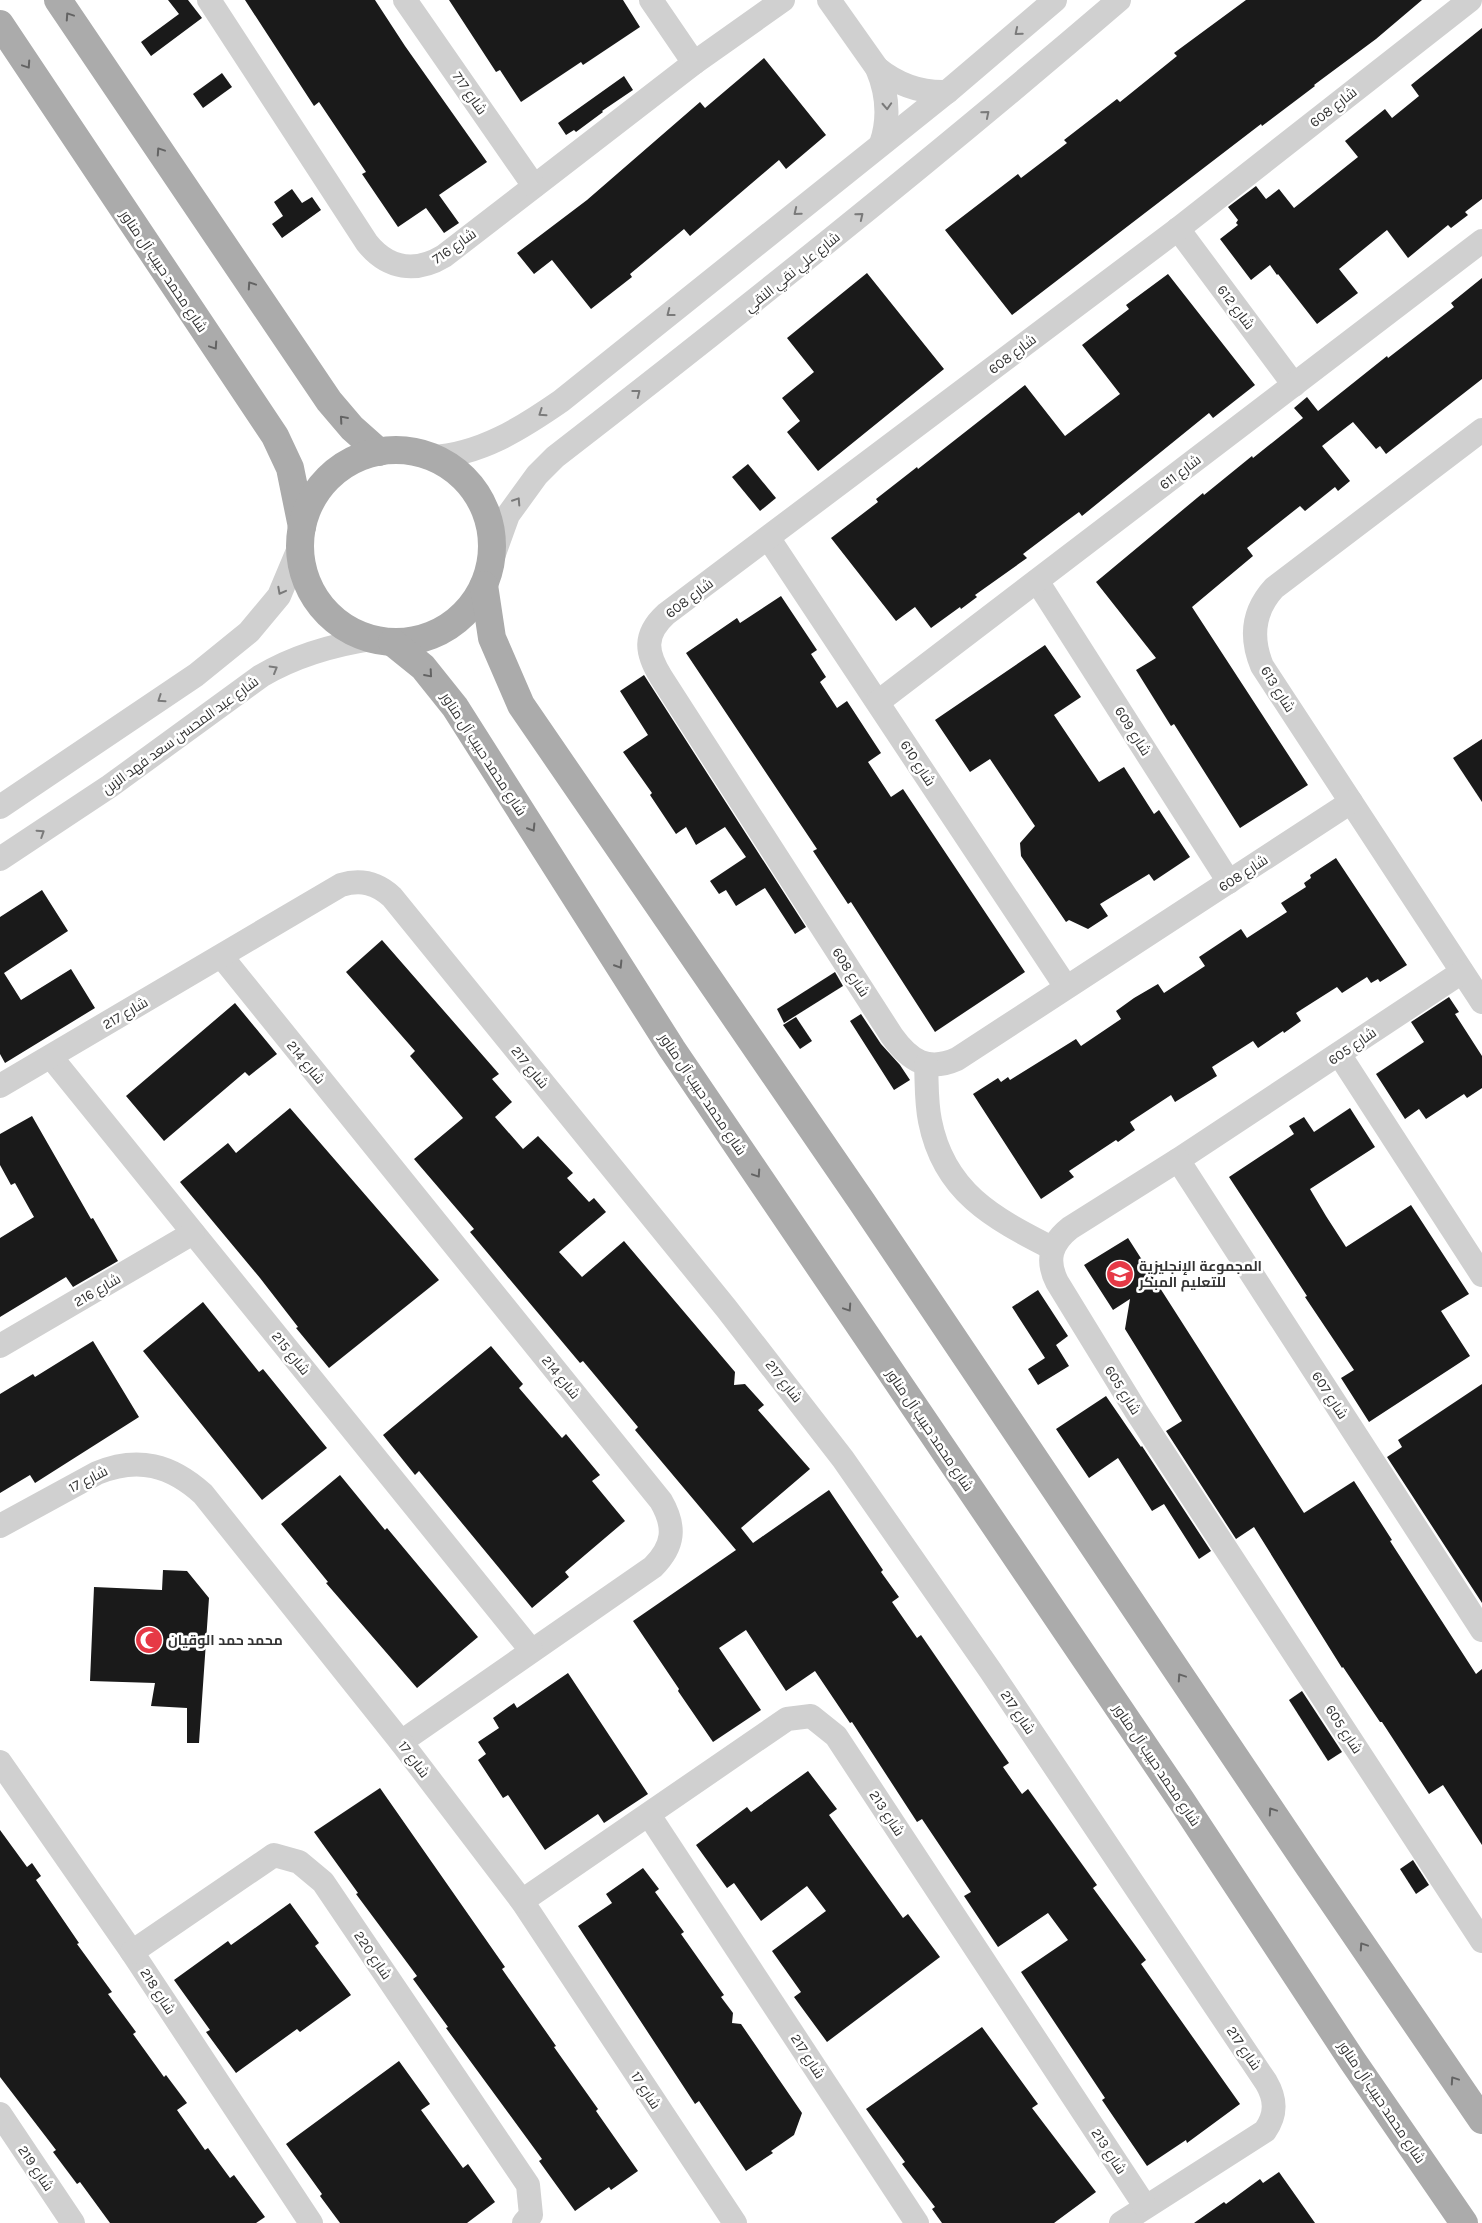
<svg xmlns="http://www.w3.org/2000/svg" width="1482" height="2223" viewBox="0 0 1482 2223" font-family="Karla,Cairo,sans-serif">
<rect width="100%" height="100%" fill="#fff"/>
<g fill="#1a1a1a">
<path d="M 168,0 L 188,0 L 202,18 L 151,56 L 141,42 L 179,14 Z"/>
<path d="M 245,0 L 375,0 L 405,46 L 487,162 L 439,195 L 459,223 L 444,233 L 426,208 L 398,227 L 362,174 L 366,172 L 319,102 L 314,106 Z"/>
<path d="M 449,0 L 623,0 L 640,27 L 583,65 L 581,62 L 521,102 L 500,70 L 496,72 Z"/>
<path d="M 1246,0 L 1422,0 L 1376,39 L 1314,85 L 1315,86 L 1262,126 L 1261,124 L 1012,315 L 945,230 L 1018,174 L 1021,178 L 1067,143 L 1064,140 L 1117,99 L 1120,102 L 1177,56 L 1174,53 Z"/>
<path d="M 1482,28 L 1482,199 L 1465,212 L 1468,215 L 1451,228 L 1448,225 L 1408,258 L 1387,230 L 1339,269 L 1358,293 L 1317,324 L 1278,274 L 1277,275 L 1270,265 L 1251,280 L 1220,239 L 1238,225 L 1236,223 L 1238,220 L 1228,207 L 1256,186 L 1266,199 L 1279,189 L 1294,208 L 1358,157 L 1345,141 L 1385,109 L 1392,118 L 1419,96 L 1411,85 Z"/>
<path d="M 764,58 L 826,135 L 786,169 L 779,160 L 690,236 L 684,229 L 630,274 L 632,277 L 591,309 L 552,260 L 534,274 L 517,253 L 587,200 L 700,102 L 705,108 Z"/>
<path d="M 222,73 L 232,87 L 203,108 L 193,94 Z"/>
<path d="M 624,76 L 633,90 L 602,111 L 603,112 L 576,132 L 574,130 L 566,135 L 558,123 Z"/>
<path d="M 292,189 L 302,203 L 312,197 L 321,210 L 282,238 L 272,224 L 283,216 L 274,202 Z"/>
<path d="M 867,273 L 944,369 L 818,471 L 787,432 L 800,421 L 782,398 L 814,372 L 787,338 Z"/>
<path d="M 1168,274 L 1255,385 L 1213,418 L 1209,413 L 1082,516 L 1079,512 L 1064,523 L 1023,554 L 1027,558 L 975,595 L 977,597 L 961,609 L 960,607 L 931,628 L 915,607 L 896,621 L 831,538 L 878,502 L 876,499 L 917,467 L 918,469 L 1025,385 L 1065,436 L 1120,394 L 1082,345 L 1129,309 L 1126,305 Z"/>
<path d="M 1482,278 L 1482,379 L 1386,454 L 1380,446 L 1376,449 L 1353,422 L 1322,446 L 1350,481 L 1338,491 L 1335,487 L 1305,511 L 1300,506 L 1247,548 L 1253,556 L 1192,607 L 1308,785 L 1240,828 L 1174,724 L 1171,726 L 1136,670 L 1156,658 L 1096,582 L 1203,493 L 1204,495 L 1252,456 L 1253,458 L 1303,418 L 1294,408 L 1307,397 L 1318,411 L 1387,356 L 1388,358 L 1454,307 L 1451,303 Z"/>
<path d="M 748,464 L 776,498 L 760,511 L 732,477 Z"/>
<path d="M 781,596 L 817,650 L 811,654 L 826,677 L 820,682 L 837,708 L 847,701 L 881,753 L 868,762 L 891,797 L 903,789 L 1025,972 L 935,1032 L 851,902 L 848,904 L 813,851 L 817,849 L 686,653 L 737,618 L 740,623 Z"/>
<path d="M 1045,645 L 1081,697 L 1054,715 L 1099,782 L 1124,767 L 1154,814 L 1159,810 L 1190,857 L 1154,881 L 1149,874 L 1100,904 L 1108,916 L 1088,929 L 1069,920 L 1066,922 L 1021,856 L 1020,843 L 1035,826 L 990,759 L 970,772 L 935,720 Z"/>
<path d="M 644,675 L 806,927 L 795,934 L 765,888 L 736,906 L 726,890 L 719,894 L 710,881 L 746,857 L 725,827 L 696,845 L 686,827 L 676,834 L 650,795 L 652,793 L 623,752 L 648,735 L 620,691 Z"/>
<path d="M 1482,739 L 1482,802 L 1453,758 Z"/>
<path d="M 1336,858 L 1407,965 L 1380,982 L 1378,979 L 1371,983 L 1367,977 L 1342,993 L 1337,987 L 1296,1013 L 1301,1021 L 1284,1033 L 1283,1031 L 1258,1048 L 1253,1041 L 1212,1067 L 1217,1076 L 1175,1102 L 1171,1095 L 1130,1122 L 1135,1130 L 1118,1142 L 1116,1140 L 1069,1171 L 1074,1177 L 1041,1199 L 973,1094 L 998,1078 L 1001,1082 L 1008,1077 L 1010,1080 L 1076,1039 L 1081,1046 L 1121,1019 L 1116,1011 L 1134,998 L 1158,984 L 1164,993 L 1205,966 L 1199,957 L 1241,929 L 1247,938 L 1287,912 L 1281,903 L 1306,887 L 1304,883 L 1311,878 L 1310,875 Z"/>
<path d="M 42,890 L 68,931 L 4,973 L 21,1000 L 71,969 L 95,1008 L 5,1063 L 0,1054 L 0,917 Z"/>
<path d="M 382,940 L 499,1074 L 492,1079 L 512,1102 L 495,1117 L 523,1149 L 538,1136 L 573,1173 L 567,1178 L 589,1202 L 594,1198 L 606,1212 L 559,1252 L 582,1277 L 624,1241 L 735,1372 L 734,1385 L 745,1384 L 764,1405 L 758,1410 L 810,1469 L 741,1528 L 753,1543 L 829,1490 L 883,1570 L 881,1572 L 899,1597 L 892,1602 L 917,1638 L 921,1635 L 1009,1763 L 1003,1767 L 1022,1794 L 1028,1789 L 1097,1885 L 1093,1888 L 1146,1960 L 1141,1964 L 1240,2104 L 1187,2143 L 1186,2140 L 1147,2166 L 1102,2100 L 1105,2098 L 1021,1972 L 1068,1940 L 1048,1913 L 998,1947 L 964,1896 L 971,1892 L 922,1819 L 917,1822 L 852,1722 L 850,1723 L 815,1671 L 786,1691 L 746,1630 L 719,1648 L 761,1710 L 713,1742 L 678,1691 L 679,1689 L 633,1621 L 736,1550 L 635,1430 L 638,1427 L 583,1361 L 580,1363 L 470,1232 L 474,1229 L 414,1159 L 463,1118 L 410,1056 L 415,1051 L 346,972 Z"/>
<path d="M 835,972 L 843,986 L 784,1023 L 777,1009 Z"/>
<path d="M 1449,997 L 1459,1012 L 1455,1014 L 1482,1056 L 1482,1088 L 1467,1098 L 1464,1094 L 1426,1119 L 1419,1109 L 1405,1119 L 1376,1074 L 1424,1042 L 1411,1022 Z"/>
<path d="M 235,1003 L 277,1054 L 249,1076 L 245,1072 L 164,1141 L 126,1096 Z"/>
<path d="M 861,1014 L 881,1044 L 900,1065 L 910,1080 L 894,1090 L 850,1021 Z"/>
<path d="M 796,1017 L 812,1041 L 800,1049 L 783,1025 Z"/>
<path d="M 290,1108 L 439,1280 L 329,1368 L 296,1328 L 298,1327 L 260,1278 L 180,1182 L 228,1143 L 236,1153 Z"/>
<path d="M 1350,1108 L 1375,1147 L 1310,1189 L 1326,1216 L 1346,1247 L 1411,1205 L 1469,1294 L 1441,1311 L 1470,1356 L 1369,1422 L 1341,1378 L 1354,1370 L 1305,1297 L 1307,1296 L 1229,1177 L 1294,1134 L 1289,1126 L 1304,1117 L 1314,1132 Z"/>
<path d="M 32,1116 L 91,1219 L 93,1218 L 118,1261 L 73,1287 L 66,1277 L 0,1317 L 0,1238 L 34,1217 L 15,1183 L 11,1185 L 0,1165 L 0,1134 Z"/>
<path d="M 1128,1238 L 1304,1513 L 1354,1481 L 1392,1540 L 1390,1541 L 1476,1674 L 1482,1669 L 1482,1845 L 1443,1785 L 1429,1794 L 1382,1722 L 1380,1722 L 1343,1667 L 1342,1668 L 1254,1527 L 1236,1539 L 1166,1431 L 1182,1421 L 1125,1329 L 1130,1299 L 1113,1310 L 1084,1265 Z"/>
<path d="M 1038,1290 L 1068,1336 L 1056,1345 L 1069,1366 L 1038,1385 L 1028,1369 L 1045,1358 L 1012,1307 Z"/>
<path d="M 203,1302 L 259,1372 L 263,1369 L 327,1448 L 262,1500 L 143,1351 Z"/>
<path d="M 93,1341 L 139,1417 L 35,1483 L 30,1475 L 0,1493 L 0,1394 L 33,1374 L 35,1377 Z"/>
<path d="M 491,1346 L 523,1384 L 519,1388 L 562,1438 L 566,1434 L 600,1475 L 592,1481 L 625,1521 L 565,1572 L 569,1577 L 532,1608 L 419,1471 L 415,1475 L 383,1435 Z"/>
<path d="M 1482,1384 L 1482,1603 L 1387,1457 L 1402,1447 L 1398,1440 Z"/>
<path d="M 1106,1396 L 1141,1447 L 1142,1446 L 1211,1551 L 1199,1559 L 1164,1504 L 1152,1511 L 1118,1458 L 1089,1478 L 1056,1429 Z"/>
<path d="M 340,1475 L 385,1530 L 387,1528 L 478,1637 L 417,1688 L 326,1583 L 328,1582 L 281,1524 Z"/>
<path d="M 163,1570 L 187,1571 L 209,1598 L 199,1743 L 187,1743 L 187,1708 L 151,1706 L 155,1683 L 90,1681 L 94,1587 L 162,1590 Z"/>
<path d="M 568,1673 L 648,1794 L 604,1823 L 598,1814 L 545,1850 L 508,1795 L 503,1798 L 478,1760 L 486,1754 L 478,1742 L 499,1728 L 493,1718 L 514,1703 L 517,1708 Z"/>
<path d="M 1302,1691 L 1342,1752 L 1328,1761 L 1289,1700 Z"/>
<path d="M 808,1771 L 837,1809 L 829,1815 L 903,1918 L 908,1914 L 940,1957 L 827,2042 L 794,1997 L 801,1992 L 772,1951 L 826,1911 L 807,1886 L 761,1921 L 734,1883 L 727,1888 L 696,1845 L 747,1807 L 751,1812 Z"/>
<path d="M 380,1788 L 505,1967 L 502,1969 L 556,2046 L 554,2047 L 598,2109 L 596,2111 L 638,2171 L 611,2190 L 609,2187 L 575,2211 L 539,2161 L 542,2159 L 446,2028 L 448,2027 L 413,1979 L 417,1976 L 356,1894 L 358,1893 L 314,1832 Z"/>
<path d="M 0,1830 L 27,1867 L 32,1863 L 41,1876 L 36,1880 L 79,1943 L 77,1944 L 112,1992 L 108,1994 L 136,2032 L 133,2034 L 164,2077 L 166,2075 L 187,2103 L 177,2110 L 205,2150 L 208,2148 L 230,2178 L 234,2175 L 265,2217 L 256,2223 L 110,2223 L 80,2182 L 77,2184 L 53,2152 L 56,2150 L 0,2077 Z"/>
<path d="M 1413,1860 L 1429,1885 L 1416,1894 L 1400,1869 Z"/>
<path d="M 643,1868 L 659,1889 L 655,1892 L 684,1932 L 681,1934 L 724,1995 L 721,1997 L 733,2013 L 732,2023 L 741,2024 L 802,2113 L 794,2135 L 771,2151 L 773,2153 L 746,2171 L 699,2101 L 695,2104 L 578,1926 L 612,1903 L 606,1894 Z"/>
<path d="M 290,1903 L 319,1943 L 315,1946 L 351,1995 L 300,2032 L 297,2029 L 236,2073 L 206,2032 L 210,2030 L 174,1980 L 228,1941 L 231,1945 Z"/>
<path d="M 982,2027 L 1038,2104 L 1032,2108 L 1096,2192 L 1054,2223 L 942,2223 L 932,2209 L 935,2207 L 902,2164 L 905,2162 L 866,2109 Z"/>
<path d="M 399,2061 L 430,2104 L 421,2110 L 463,2168 L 468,2164 L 495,2202 L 467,2223 L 340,2223 L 320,2196 L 322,2194 L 286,2144 Z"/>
<path d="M 1279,2172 L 1315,2223 L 1194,2223 L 1224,2202 L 1226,2204 L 1260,2179 L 1263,2183 Z"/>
</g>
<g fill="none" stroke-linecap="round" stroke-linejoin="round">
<g stroke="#d0d0d0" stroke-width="24">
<path d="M 209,0 L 367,243 C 388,269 416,273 444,256 L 694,63 L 651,0"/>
<path d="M 405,0 L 534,186"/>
<path d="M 829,0 L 877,68 C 888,94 890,118 881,144"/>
<path d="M 694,63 L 783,0"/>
<path d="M 877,68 C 898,85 920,93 947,92"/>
<path d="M 1178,229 L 1294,385"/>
<path d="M 1482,430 L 1274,588 C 1253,611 1250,637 1262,666 L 1482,1002"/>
<path d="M 431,457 C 480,455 522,428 561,401 L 947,92 L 1055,0"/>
<path d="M 769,539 L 1066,987"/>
<path d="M 491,562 L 508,515 L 537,475 L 555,457 C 746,309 935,158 1119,0"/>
<path d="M 1037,581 L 1229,882"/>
<path d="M 878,702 L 1482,241"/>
<path d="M 1351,802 L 957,1059 C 928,1072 910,1061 892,1036 L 661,677 C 646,653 643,635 666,614 L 1178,229 L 1470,0"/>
<path d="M 0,807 L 196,675 L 249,632 L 279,596 L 300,546"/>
<path d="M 0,859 L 110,786 L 261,676 C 295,656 332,645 372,639"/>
<path d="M 222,957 L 661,1501 C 676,1527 674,1546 653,1567 L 401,1742"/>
<path d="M 1462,972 L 1178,1160 L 1070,1228 C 1051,1243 1046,1260 1057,1282 L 1136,1411 L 1482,1941"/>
<path d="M 1339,1054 L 1482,1275"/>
<path d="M 51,1057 L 531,1650"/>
<path d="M 926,1064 C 927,1083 926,1102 930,1121 C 944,1192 993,1218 1052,1248"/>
<path d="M 0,1086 L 341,885 C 361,879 377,883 392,897 L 726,1308 L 843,1459 L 990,1670 L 1266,2082 C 1276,2099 1277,2114 1265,2131 L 1121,2223"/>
<path d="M 1178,1160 L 1482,1630"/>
<path d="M 0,1346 L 193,1233"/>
<path d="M 0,1526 L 97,1473 C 138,1456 171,1465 203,1494 L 401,1742 L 522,1901 L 735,2223"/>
<path d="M 0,1762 L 132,1952 L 311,2223"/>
<path d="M 649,1815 L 917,2223"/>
<path d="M 522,1901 L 787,1719 L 811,1716 L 836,1736 L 1145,2206"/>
<path d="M 132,1952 L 274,1855 L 299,1862 L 323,1882 L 528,2185 L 531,2215 L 524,2223"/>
<path d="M 0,2114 L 73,2223"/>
</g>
<g stroke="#ababab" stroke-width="28">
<path d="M 58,0 L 329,401 L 352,428 L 379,452"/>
<path d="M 0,24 L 275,436 L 290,468 L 302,527"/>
<circle cx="396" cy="546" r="96"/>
<path d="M 484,585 L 492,638 L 521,705 L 862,1202 L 1305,1861 L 1482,2120"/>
<path d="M 392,642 L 423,667 L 455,707 L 672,1049 L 1181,1800 L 1352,2060 L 1464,2223"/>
</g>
</g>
<defs><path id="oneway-chevron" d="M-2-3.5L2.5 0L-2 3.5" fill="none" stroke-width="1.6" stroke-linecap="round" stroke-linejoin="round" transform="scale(1.25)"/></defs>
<g stroke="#636363">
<use href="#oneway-chevron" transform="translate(69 16) rotate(-124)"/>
<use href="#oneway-chevron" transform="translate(27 65) rotate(56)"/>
<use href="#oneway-chevron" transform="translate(160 151) rotate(-124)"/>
<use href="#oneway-chevron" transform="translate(251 285) rotate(-124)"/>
<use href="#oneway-chevron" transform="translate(214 346) rotate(56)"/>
<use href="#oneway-chevron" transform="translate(343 419) rotate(-131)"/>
<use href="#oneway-chevron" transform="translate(429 674) rotate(49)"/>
<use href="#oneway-chevron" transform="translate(532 828) rotate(58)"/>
<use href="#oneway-chevron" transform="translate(619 965) rotate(58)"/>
<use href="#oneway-chevron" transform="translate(757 1174) rotate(56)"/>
<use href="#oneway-chevron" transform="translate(848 1308) rotate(56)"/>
<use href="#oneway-chevron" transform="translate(1181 1677) rotate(-124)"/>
<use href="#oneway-chevron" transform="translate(1272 1811) rotate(-124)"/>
<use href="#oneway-chevron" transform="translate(1363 1946) rotate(-124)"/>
<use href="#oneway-chevron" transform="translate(1454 2080) rotate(-124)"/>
</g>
<g stroke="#7a7a7a">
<use href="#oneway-chevron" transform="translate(1018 32) rotate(140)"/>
<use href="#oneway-chevron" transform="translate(887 106) rotate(87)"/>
<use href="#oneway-chevron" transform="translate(986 114) rotate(-40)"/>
<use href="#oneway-chevron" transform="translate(797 212) rotate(141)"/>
<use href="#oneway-chevron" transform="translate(860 216) rotate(-39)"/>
<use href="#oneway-chevron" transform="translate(670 313) rotate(142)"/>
<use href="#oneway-chevron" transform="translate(637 393) rotate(-38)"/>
<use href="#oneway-chevron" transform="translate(542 413) rotate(146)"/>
<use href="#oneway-chevron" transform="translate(517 501) rotate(-57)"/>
<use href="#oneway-chevron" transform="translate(281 591) rotate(118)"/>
<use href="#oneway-chevron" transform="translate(274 669) rotate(-30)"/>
<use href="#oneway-chevron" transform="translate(161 699) rotate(146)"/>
<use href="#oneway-chevron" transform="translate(41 833) rotate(-33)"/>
</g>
<defs>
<g id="school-disc" transform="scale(1.4375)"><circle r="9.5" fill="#e63946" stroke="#fff"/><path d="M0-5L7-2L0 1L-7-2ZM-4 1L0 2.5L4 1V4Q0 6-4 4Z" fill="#fff"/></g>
<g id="mosque-disc" transform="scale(1.4375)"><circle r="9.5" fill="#e63946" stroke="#fff"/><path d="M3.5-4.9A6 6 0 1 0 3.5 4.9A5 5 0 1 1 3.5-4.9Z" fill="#fff"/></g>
</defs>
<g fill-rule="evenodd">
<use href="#school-disc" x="1120" y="1274"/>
<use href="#mosque-disc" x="149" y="1640"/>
</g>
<g text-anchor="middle" stroke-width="5" stroke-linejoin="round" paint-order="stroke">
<g font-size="14" fill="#333" stroke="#fff">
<text transform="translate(470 93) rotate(55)" y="5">شارع 717</text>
<text transform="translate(1333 107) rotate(-38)" y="5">شارع 608</text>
<text transform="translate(454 246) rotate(-35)" y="5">شارع 716</text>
<text transform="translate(164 271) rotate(56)" y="5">شارع محمد حبيب آل مناور</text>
<text transform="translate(792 272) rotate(-39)" y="5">شارع علي نقي النقي</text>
<text transform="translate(1236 307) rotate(53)" y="5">شارع 612</text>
<text transform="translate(1012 354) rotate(-37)" y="5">شارع 608</text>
<text transform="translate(1180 472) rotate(-37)" y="5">شارع 611</text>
<text transform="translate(689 598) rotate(-37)" y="5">شارع 608</text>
<text transform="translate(1278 689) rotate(58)" y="5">شارع 613</text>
<text transform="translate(1133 731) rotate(58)" y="5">شارع 609</text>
<text transform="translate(180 735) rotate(-36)" y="5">شارع عبد المحسن سعد فهد الزبن</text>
<text transform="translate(484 754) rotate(57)" y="5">شارع محمد حبيب آل مناور</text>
<text transform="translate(918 763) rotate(57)" y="5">شارع 610</text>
<text transform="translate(1243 873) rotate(-33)" y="5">شارع 608</text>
<text transform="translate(851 972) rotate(57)" y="5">شارع 608</text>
<text transform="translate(125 1013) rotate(-30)" y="5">شارع 217</text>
<text transform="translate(1352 1046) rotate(-34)" y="5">شارع 605</text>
<text transform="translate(306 1062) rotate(51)" y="5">شارع 214</text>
<text transform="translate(530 1067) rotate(51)" y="5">شارع 217</text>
<text transform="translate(703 1094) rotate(56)" y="5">شارع محمد حبيب آل مناور</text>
<text transform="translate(97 1290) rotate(-30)" y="5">شارع 216</text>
<text transform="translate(291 1353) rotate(51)" y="5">شارع 215</text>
<text transform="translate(561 1377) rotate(51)" y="5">شارع 214</text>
<text transform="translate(784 1381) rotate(52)" y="5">شارع 217</text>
<text transform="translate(1123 1390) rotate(58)" y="5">شارع 605</text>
<text transform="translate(1330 1395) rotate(57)" y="5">شارع 607</text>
<text transform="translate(930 1430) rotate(56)" y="5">شارع محمد حبيب آل مناور</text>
<text transform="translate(88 1479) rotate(-27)" y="5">شارع 17</text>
<text transform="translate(1018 1712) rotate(56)" y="5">شارع 217</text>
<text transform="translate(1344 1729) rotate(57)" y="5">شارع 605</text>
<text transform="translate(414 1759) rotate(53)" y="5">شارع 17</text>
<text transform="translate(1157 1765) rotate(56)" y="5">شارع محمد حبيب آل مناور</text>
<text transform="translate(887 1813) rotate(57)" y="5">شارع 213</text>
<text transform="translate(373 1955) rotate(56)" y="5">شارع 220</text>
<text transform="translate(158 1991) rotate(57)" y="5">شارع 218</text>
<text transform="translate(1244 2048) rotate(56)" y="5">شارع 217</text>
<text transform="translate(808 2056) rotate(57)" y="5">شارع 217</text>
<text transform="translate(646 2090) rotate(57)" y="5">شارع 17</text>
<text transform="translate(1382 2102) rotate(56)" y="5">شارع محمد حبيب آل مناور</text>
<text transform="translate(1109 2151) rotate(57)" y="5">شارع 213</text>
<text transform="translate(36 2168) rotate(56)" y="5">شارع 219</text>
</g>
<g font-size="14" font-weight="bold" fill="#333" stroke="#fff" text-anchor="start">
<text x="1139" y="1271">المجموعة الإنجليزية<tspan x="1139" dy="16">للتعليم المبكر</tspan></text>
<text x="168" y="1645">محمد حمد الوقيان</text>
</g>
</g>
</svg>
